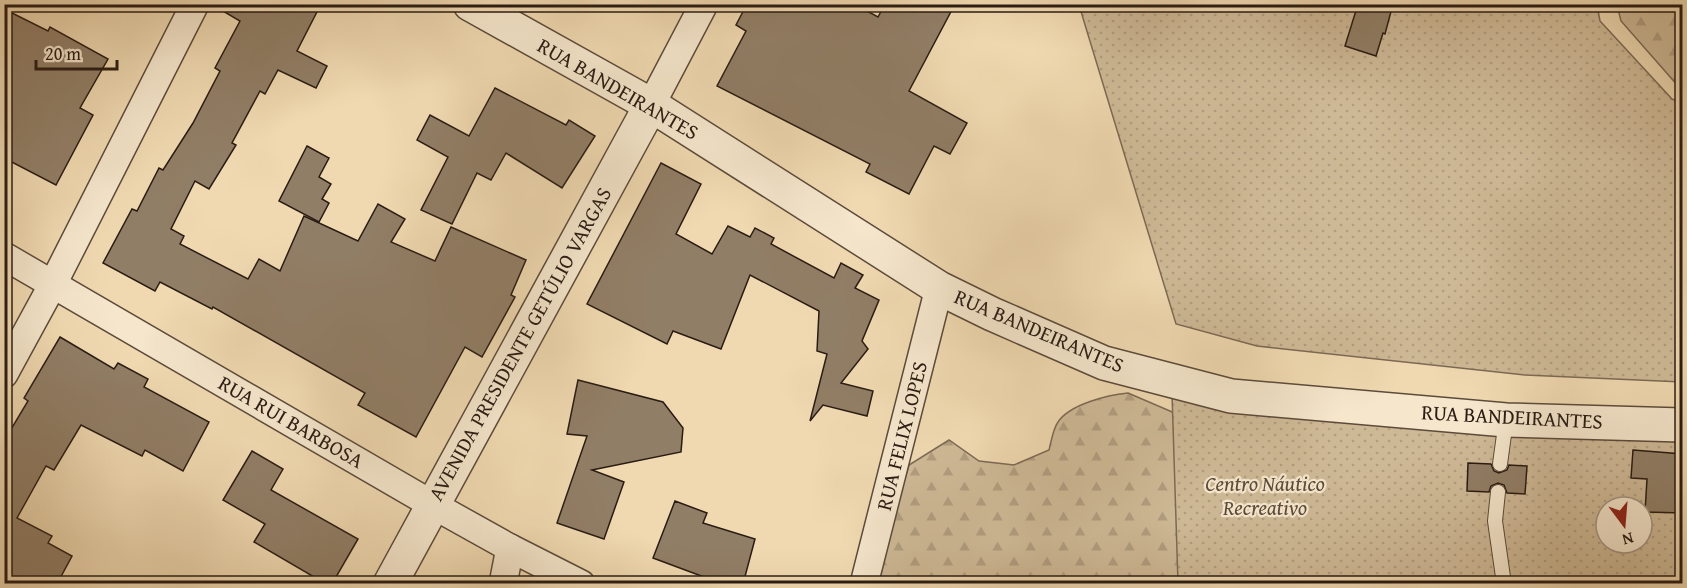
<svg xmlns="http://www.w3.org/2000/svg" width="1687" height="588" viewBox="0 0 1687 588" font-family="'Gentium Book Plus',serif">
<defs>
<pattern id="forest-firs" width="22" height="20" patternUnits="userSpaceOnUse" patternTransform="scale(1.5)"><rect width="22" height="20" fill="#ceb996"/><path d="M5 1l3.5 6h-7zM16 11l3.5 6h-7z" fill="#b19e80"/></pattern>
<pattern id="park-dots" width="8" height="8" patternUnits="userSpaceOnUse" patternTransform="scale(1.5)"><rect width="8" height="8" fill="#ceb996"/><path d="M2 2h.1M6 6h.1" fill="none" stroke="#b19e80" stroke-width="1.8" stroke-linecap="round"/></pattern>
</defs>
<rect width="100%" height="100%" fill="#f0d9b1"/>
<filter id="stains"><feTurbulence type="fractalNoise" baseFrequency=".00333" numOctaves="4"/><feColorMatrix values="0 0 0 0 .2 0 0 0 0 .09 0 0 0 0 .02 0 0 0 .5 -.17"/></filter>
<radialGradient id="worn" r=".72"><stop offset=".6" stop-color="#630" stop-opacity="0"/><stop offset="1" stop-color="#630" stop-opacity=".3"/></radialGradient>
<g fill="url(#forest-firs)" stroke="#7c6a55" stroke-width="1.5">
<path d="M 1617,5 L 1682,5 L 1682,88 L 1679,87 L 1621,21 Z"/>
<path d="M 1128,393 L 1184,417 L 1191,583 L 873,584 L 909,465 L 949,440 L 979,461 L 1014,465 L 1049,450 C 1051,442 1053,429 1058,422 C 1070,404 1108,395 1128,393 Z"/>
</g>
<g fill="url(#park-dots)" stroke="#7c6a55" stroke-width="1.5" fill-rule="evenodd">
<path d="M 1079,5 L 1597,5 L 1600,21 L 1672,99 L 1682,103 L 1682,382 L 1525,375 L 1257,346 L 1176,324 Z"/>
<path d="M 1172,394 L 1682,441 L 1682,583 L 1178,583 ZM 1606,507 L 1642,507 L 1642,543 L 1606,543 Z"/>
</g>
<g fill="#917e66" stroke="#2a1c14" stroke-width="1.5">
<path d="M 211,4 L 321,4 L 297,51 L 327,66 L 316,88 L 278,70 L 265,94 L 260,91 L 232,143 L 236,145 L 209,189 L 195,181 L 171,229 L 184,236 L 180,244 L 248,279 L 259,259 L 280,271 L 304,216 L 358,241 L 378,204 L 405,219 L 391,242 L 435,261 L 451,227 L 526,260 L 511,295 L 515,297 L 482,357 L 465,347 L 416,437 L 358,405 L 365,393 L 213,307 L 212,309 L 160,282 L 155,291 L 103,263 L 132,209 L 137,211 L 159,168 L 163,170 L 193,123 L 220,71 L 215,68 L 240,21 Z"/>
<path d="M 747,4 L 854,4 L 878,17 L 885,4 L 955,4 L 909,91 L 967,123 L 950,154 L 934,146 L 909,194 L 866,172 L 870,164 L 717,86 L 746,31 L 736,25 Z"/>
<path d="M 1358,4 L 1393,4 L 1385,34 L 1383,33 L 1376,56 L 1345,46 Z"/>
<path d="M 4,9 L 48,31 L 50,27 L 108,59 L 80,108 L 93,115 L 56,185 L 4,158 Z"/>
<path d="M 495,88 L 566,125 L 569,120 L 595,136 L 562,188 L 506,153 L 491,180 L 477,173 L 452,224 L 421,210 L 448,157 L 417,140 L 430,115 L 469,136 Z"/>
<path d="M 307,146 L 329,158 L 319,177 L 331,184 L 322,199 L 329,203 L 319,222 L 279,201 Z"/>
<path d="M 661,163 L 701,184 L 676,234 L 712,254 L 728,226 L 750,237 L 755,228 L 774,238 L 771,244 L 834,278 L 841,263 L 863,275 L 855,288 L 879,300 L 862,341 L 868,349 L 841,383 L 873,391 L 867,416 L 823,405 L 810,421 L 827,354 L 817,351 L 819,311 L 750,275 L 721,349 L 673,331 L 667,344 L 587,304 Z"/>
<path d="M 60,337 L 114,369 L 118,363 L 148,379 L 144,387 L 209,422 L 183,471 L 145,450 L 142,456 L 81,425 L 54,470 L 46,466 L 17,518 L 52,536 L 48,543 L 72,556 L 57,584 L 4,584 L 4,441 L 28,401 L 24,398 Z"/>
<path d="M 578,380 L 663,402 L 683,428 L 681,452 L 592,470 L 624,482 L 604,539 L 557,523 L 587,436 L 567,434 Z"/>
<path d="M 1633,450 L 1683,454 L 1683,513 L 1645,512 L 1647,479 L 1631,478 Z"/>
<path d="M 252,451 L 283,469 L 271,490 L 358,539 L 332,584 L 326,584 L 254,542 L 265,524 L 223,500 Z"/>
<path d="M 1468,463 L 1491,464 L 1494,471 L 1499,473 L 1507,470 L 1509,465 L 1527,466 L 1525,494 L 1507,493 L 1504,485 L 1498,483 L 1491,486 L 1489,492 L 1467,491 Z"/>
<path d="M 675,501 L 707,513 L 703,523 L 755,539 L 743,584 L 702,584 L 704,577 L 653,558 Z"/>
</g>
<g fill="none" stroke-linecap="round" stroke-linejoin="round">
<g stroke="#5c4b3b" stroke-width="16">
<g id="service">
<path d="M 1500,464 L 1506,420"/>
<path d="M 1498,492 L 1495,521 L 1504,584"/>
</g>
</g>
<g stroke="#5c4b3b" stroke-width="30">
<g id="minor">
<path d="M 651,105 L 704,4"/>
<path d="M 4,256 L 433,505 L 510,548 L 581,584"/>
<path d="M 4,374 L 53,284 L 195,4"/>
<path d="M 503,584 L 510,548"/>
<path d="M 864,584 L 939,288"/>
</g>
</g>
<g stroke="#5c4b3b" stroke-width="36">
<g id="tertiary">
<path d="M 470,4 L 651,105 L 939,288 L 992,314 L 1104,363 L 1231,396 L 1506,420 L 1682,425"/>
<path d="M 390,584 L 651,105"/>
</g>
</g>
<use href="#service" stroke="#f5e6cc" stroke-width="14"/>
<use href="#minor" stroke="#f5e6cc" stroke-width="27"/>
<use href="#tertiary" stroke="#f5e6cc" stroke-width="33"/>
</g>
<g text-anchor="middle" stroke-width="4.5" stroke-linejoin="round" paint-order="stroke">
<g font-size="21" fill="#2a1c14" stroke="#f5e6cc">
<text transform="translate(618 89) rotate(30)" y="7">RUA BANDEIRANTES</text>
<text transform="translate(1039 331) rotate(23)" y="7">RUA BANDEIRANTES</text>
<text transform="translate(520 344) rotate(-61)" y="7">AVENIDA PRESIDENTE GETÚLIO VARGAS</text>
<text transform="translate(1512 417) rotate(3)" y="7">RUA BANDEIRANTES</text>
<text transform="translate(291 422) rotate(30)" y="7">RUA RUI BARBOSA</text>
<text transform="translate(902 436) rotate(-76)" y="7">RUA FELIX LOPES</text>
</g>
<g font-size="21" font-style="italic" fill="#5b4b3b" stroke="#f5e6cc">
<text x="1265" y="491">Centro Náutico<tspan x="1265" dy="24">Recreativo</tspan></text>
</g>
</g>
<rect width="1687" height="588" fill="none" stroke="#f0d9b1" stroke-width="24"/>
<rect x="6" y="6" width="1675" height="576" fill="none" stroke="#2a1c14" stroke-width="3"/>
<rect x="12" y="12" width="1663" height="564" fill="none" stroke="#2a1c14" stroke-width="1.5"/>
<g transform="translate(1624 525) rotate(164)"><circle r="28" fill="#f5e6cc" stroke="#a49582" stroke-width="1.5"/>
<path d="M0-4.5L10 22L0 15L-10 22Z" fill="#8f2418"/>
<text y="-9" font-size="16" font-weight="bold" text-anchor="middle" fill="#2a1c14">N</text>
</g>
<path d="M36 60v9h81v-9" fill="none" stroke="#2a1c14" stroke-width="3"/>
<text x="45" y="60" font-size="18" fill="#2a1c14" stroke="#f5e6cc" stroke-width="4.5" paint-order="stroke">20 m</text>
<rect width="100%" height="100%" filter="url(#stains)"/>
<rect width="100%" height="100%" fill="url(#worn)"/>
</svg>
